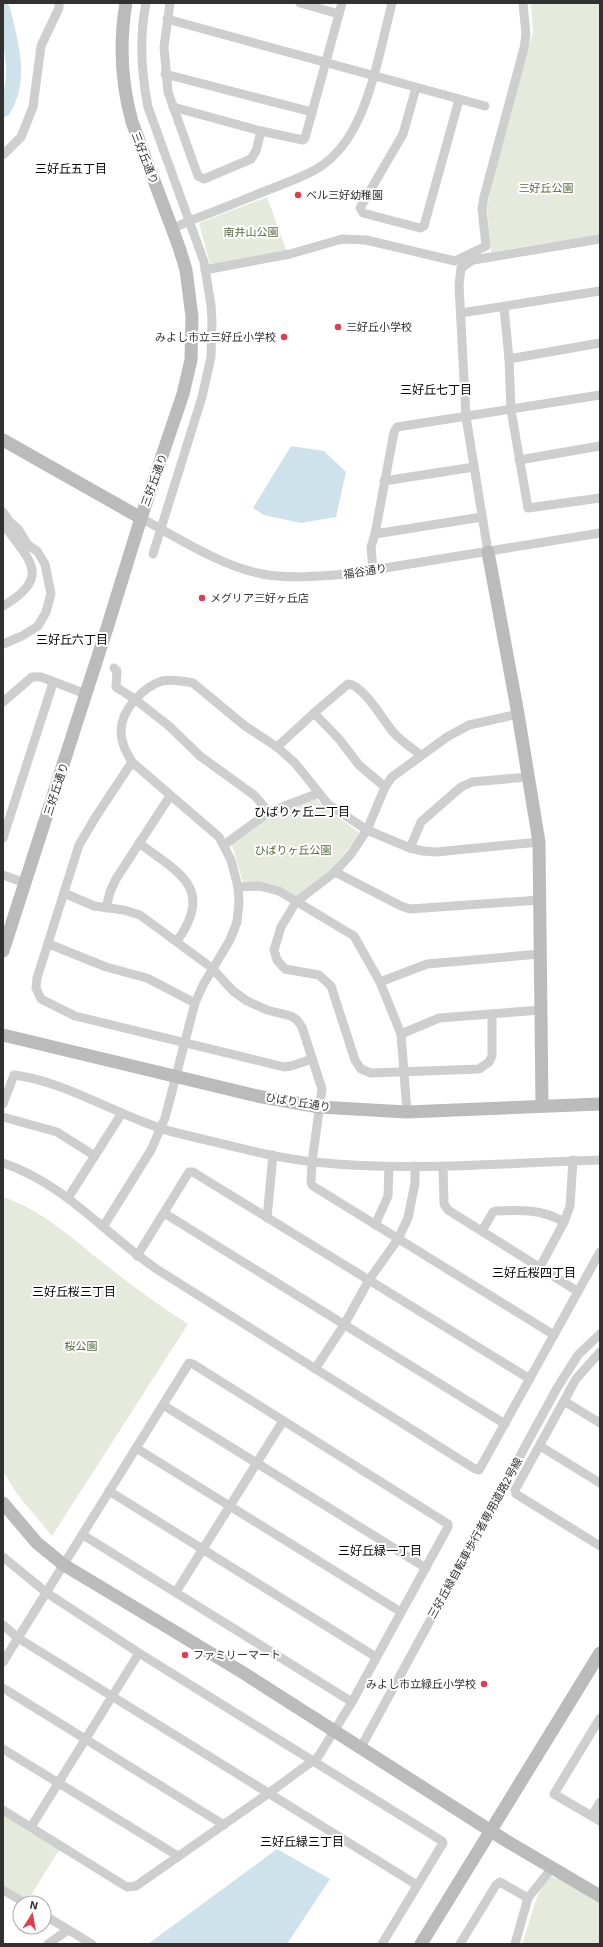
<svg xmlns="http://www.w3.org/2000/svg" width="603" height="1947" viewBox="0 0 603 1947" font-family="'Exo 2','Noto Sans JP',sans-serif">
<rect width="100%" height="100%" fill="#fff"/>
<g fill="#e5eadd">
<path d="M 531,3 L 600,3 L 600,235 L 491,252 L 487,208 L 493,175 L 533,32 Z"/>
<path d="M 267,197 L 287,252 L 211,268 L 199,223 Z"/>
<path d="M 315,798 L 339,818 L 360,833 L 336,865 L 298,898 C 281,885 264,884 243,882 L 231,842 L 274,814 Z"/>
<path d="M 3,1197 C 45,1211 77,1243 111,1269 C 136,1289 161,1307 188,1324 L 52,1536 L 17,1494 L 3,1471 Z"/>
<path d="M 3,1812 L 61,1847 L 28,1900 L 3,1885 Z"/>
<path d="M 547,1875 L 567,1882 L 600,1902 L 600,1944 L 522,1944 L 536,1900 Z"/>
</g>
<g fill="#cee2ec">
<path d="M 291,446 L 324,451 L 346,472 L 336,517 L 301,523 L 264,515 L 253,508 Z"/>
<path d="M 277,1849 L 330,1879 L 287,1944 L 148,1944 Z"/>
</g>
<g fill="none" stroke-linecap="round" stroke-linejoin="round">
<path stroke="#cee2ec" stroke-width="15" d="M 3,10 C 10,42 23,80 3,110"/>
<g stroke="#cecece" stroke-width="9">
<path d="M 146,3 C 139,38 141,72 148,107 L 204,262 L 211,305 L 212,321 L 211,357 L 202,397 L 153,554"/>
<path d="M 170,3 L 164,47 L 168,92 L 198,176 L 204,179 L 251,159 L 256,151 L 261,131"/>
<path d="M 300,3 L 339,14"/>
<path d="M 167,19 L 485,106"/>
<path d="M 165,74 L 312,112"/>
<path d="M 416,88 L 403,134 L 360,208 L 363,213 L 420,228 L 424,226 L 459,100"/>
<path d="M 173,107 L 261,131 L 303,140 L 305,138 L 342,3"/>
<path d="M 3,155 L 21,137 L 33,107 L 41,46 L 59,8 L 59,3"/>
<path d="M 172,229 L 189,221 C 214,212 238,202 263,192 C 304,175 331,171 354,128 C 373,93 382,42 392,3"/>
<path d="M 205,270 L 290,254 L 342,239 L 366,240 L 455,261 L 486,246 L 482,209 L 484,197 L 524,48 L 526,35 L 523,3"/>
<path d="M 504,307 L 509,359 L 511,410 L 528,508 L 600,498"/>
<path d="M 461,313 L 600,291"/>
<path d="M 509,359 L 600,343"/>
<path d="M 519,460 L 600,446"/>
<path d="M 384,481 L 474,467"/>
<path d="M 3,512 L 10,522 L 18,529 L 28,545 L 37,551 L 45,564 L 51,594 L 46,612 L 38,626 L 22,636 L 3,644"/>
<path d="M 141,518 C 178,538 221,566 262,574 C 288,579 322,576 348,574 L 600,533"/>
<path d="M 3,524 C 29,560 53,577 3,606"/>
<path d="M 375,534 L 482,517"/>
<path d="M 488,552 L 466,417 L 459,285 L 461,268 L 473,260 L 600,239"/>
<path d="M 373,570 L 371,547 L 375,534 L 394,432 L 397,427 L 600,395"/>
<path d="M 114,668 L 117,671 L 116,687 L 136,700 L 169,726 L 200,756 L 254,795 L 269,812"/>
<path d="M 3,702 L 32,677 L 41,677 L 86,694"/>
<path d="M 314,713 L 339,739 L 359,765 L 385,787"/>
<path d="M 277,747 L 314,713 L 348,684 C 364,685 384,722 394,733 C 402,742 412,748 421,755"/>
<path d="M 132,762 L 95,818 L 79,845 L 37,978 L 36,988 L 41,999 L 75,1016 L 284,1067 L 291,1066 L 312,1059"/>
<path d="M 3,838 L 53,683"/>
<path d="M 139,843 C 179,873 215,888 177,941"/>
<path d="M 224,845 L 269,812 L 319,793"/>
<path d="M 410,848 L 421,822 L 461,787 L 472,782 L 528,777"/>
<path d="M 335,872 L 401,906 L 410,909 L 540,900"/>
<path d="M 3,875 L 25,883"/>
<path d="M 238,887 L 259,886 L 279,891 L 354,936 L 380,982 L 401,1034 L 407,1112"/>
<path d="M 64,893 L 94,906 L 124,910 L 140,915 L 212,968 L 233,991 L 247,1001 L 267,1010 L 291,1016 L 297,1020 L 302,1027 L 322,1089 L 312,1162 L 311,1183 L 313,1186 L 554,1335"/>
<path d="M 106,908 L 110,892 L 116,879 L 170,796"/>
<path d="M 49,944 L 106,967 L 147,978 L 195,1003"/>
<path d="M 380,982 L 427,964 L 540,954"/>
<path d="M 492,1014 L 492,1056 L 489,1062 L 479,1069 L 371,1073 L 361,1069 L 355,1060 L 331,986 L 319,975 L 285,969 L 277,960 L 274,950 L 281,927 L 296,902 L 335,872 L 351,854 L 367,830 L 385,787 L 392,777 L 447,737 L 469,725 L 518,714"/>
<path d="M 401,1034 L 439,1018 L 541,1010"/>
<path d="M 3,1104 L 14,1075 C 70,1082 125,1121 181,1134 C 225,1144 269,1157 314,1162 C 409,1172 505,1163 600,1160"/>
<path d="M 3,1117 L 57,1132 L 95,1156"/>
<path d="M 3,1163 C 64,1183 106,1235 158,1270 L 475,1469 L 479,1470 L 600,1252"/>
<path d="M 443,1166 L 444,1204 L 448,1210 L 577,1291"/>
<path d="M 68,1198 L 122,1113"/>
<path d="M 164,1213 L 505,1424"/>
<path d="M 267,1218 L 273,1155"/>
<path d="M 375,1225 L 388,1196 L 389,1167"/>
<path d="M 103,1227 L 151,1150 L 165,1118 L 195,1003 L 203,985 L 230,940 L 237,922 L 239,903 L 238,887 L 231,860 L 219,837 L 132,762 C 126,752 121,743 121,731 C 121,710 143,687 162,681 C 172,679 183,681 193,683 L 245,726 L 277,747 L 295,763 L 328,804 L 367,830 L 410,848 L 423,851 L 436,852 L 539,842"/>
<path d="M 482,1231 L 493,1212 L 496,1211 C 521,1210 542,1209 564,1222"/>
<path d="M 137,1256 L 189,1172 L 193,1172 L 530,1379"/>
<path d="M 540,1267 L 564,1222 L 570,1206 L 573,1160"/>
<path d="M 600,1352 L 576,1379 L 515,1490 L 516,1494 L 600,1546"/>
<path d="M 315,1369 L 344,1325 L 369,1280 L 398,1239 L 408,1218 L 415,1183 L 415,1166"/>
<path d="M 564,1401 L 600,1423"/>
<path d="M 163,1405 L 426,1568"/>
<path d="M 540,1446 L 600,1483"/>
<path d="M 136,1448 L 401,1612"/>
<path d="M 109,1491 L 376,1657"/>
<path d="M 83,1535 L 352,1702"/>
<path d="M 3,1557 L 47,1593 L 139,1653 L 442,1841 L 443,1843 L 382,1944"/>
<path d="M 176,1592 L 283,1421"/>
<path d="M 3,1625 L 18,1638 L 417,1885"/>
<path d="M 3,1662 L 189,1363 L 193,1364 L 448,1524 L 448,1527 L 352,1702 L 318,1757 L 269,1793 L 136,1886 L 127,1887 L 122,1884 L 3,1810"/>
<path d="M 3,1688 L 224,1825"/>
<path d="M 600,1718 L 554,1794 L 600,1821"/>
<path d="M 3,1749 L 178,1856"/>
<path d="M 360,1749 L 557,1388 L 578,1355 L 600,1334"/>
<path d="M 592,1816 L 600,1802"/>
<path d="M 31,1827 L 139,1653"/>
<path d="M 3,1890 L 25,1903"/>
<path d="M 44,1915 L 92,1944"/>
<path d="M 48,1944 L 68,1930"/>
<path d="M 460,1944 L 496,1885 L 500,1882 L 528,1898"/>
<path d="M 515,1944 L 528,1898 L 551,1869"/>
</g>
<g stroke="#bbb" stroke-width="13">
<path d="M 3,440 L 141,518"/>
<path d="M 488,552 L 518,714 L 539,842 L 542,1105"/>
<path d="M 3,951 L 108,625 L 141,518 L 183,394 L 191,360 L 192,317 L 186,270 L 179,247 L 132,122 C 121,82 119,44 126,3"/>
<path d="M 3,1035 L 257,1096 L 319,1107 L 407,1112 L 600,1104"/>
<path d="M 3,1503 L 37,1543 L 64,1565 L 242,1672 L 505,1840 L 600,1896"/>
<path d="M 421,1944 L 600,1653"/>
</g>
</g>
<g fill="#de3d52" stroke="#fff" stroke-width="1.5">
<circle cx="298" cy="195" r="4"/>
<circle cx="338" cy="327" r="4"/>
<circle cx="284" cy="337" r="4"/>
<circle cx="202" cy="598" r="4"/>
<circle cx="185" cy="1655" r="4"/>
<circle cx="484" cy="1684" r="4"/>
</g>
<g text-anchor="middle" stroke-width="4" stroke-linejoin="round" paint-order="stroke">
<g font-size="11" fill="#313131" stroke="#fff">
<text transform="translate(145 158) rotate(69)" y="4">三好丘通り</text>
<text transform="translate(154 480) rotate(-70)" y="4">三好丘通り</text>
<text transform="translate(365 571) rotate(-9)" y="4">福谷通り</text>
<text transform="translate(56 789) rotate(-72)" y="4">三好丘通り</text>
<text transform="translate(298 1102) rotate(9)" y="4">ひばり丘通り</text>
<text transform="translate(475 1538) rotate(-61)" y="4">三好丘緑自転車歩行者専用道路2号線</text>
</g>
<g font-size="11" fill="#576c40" stroke="#fff">
<text x="546" y="192">三好丘公園</text>
<text x="251" y="236">南井山公園</text>
<text x="293" y="854">ひばりヶ丘公園</text>
<text x="81" y="1350">桜公園</text>
</g>
<g font-size="11" fill="#313131" stroke="#fff" text-anchor="start">
<text x="306" y="199">ベル三好幼稚園</text>
<text x="346" y="331">三好丘小学校</text>
<text x="276" y="341" text-anchor="end">みよし市立三好丘小学校</text>
<text x="210" y="602">メグリア三好ヶ丘店</text>
<text x="193" y="1659">ファミリーマート</text>
<text x="476" y="1688" text-anchor="end">みよし市立緑丘小学校</text>
</g>
<g font-size="12" fill="#000" stroke="#fff">
<text x="71" y="173">三好丘五丁目</text>
<text x="436" y="394">三好丘七丁目</text>
<text x="72" y="644">三好丘六丁目</text>
<text x="302" y="816">ひばりヶ丘二丁目</text>
<text x="534" y="1277">三好丘桜四丁目</text>
<text x="74" y="1296">三好丘桜三丁目</text>
<text x="380" y="1555">三好丘緑一丁目</text>
<text x="302" y="1846">三好丘緑三丁目</text>
</g>
</g>
<rect width="603" height="1947" fill="none" stroke="#313131" stroke-width="8"/>
<g transform="translate(32 1915) rotate(11)"><circle r="19" fill="#ffffff" stroke="#adadad"/>
<path d="M0-3L7 15L0 10L-7 15Z" fill="#de3d52"/>
<text y="-6" font-size="11" font-weight="bold" text-anchor="middle" fill="#313131">N</text>
</g>
</svg>
